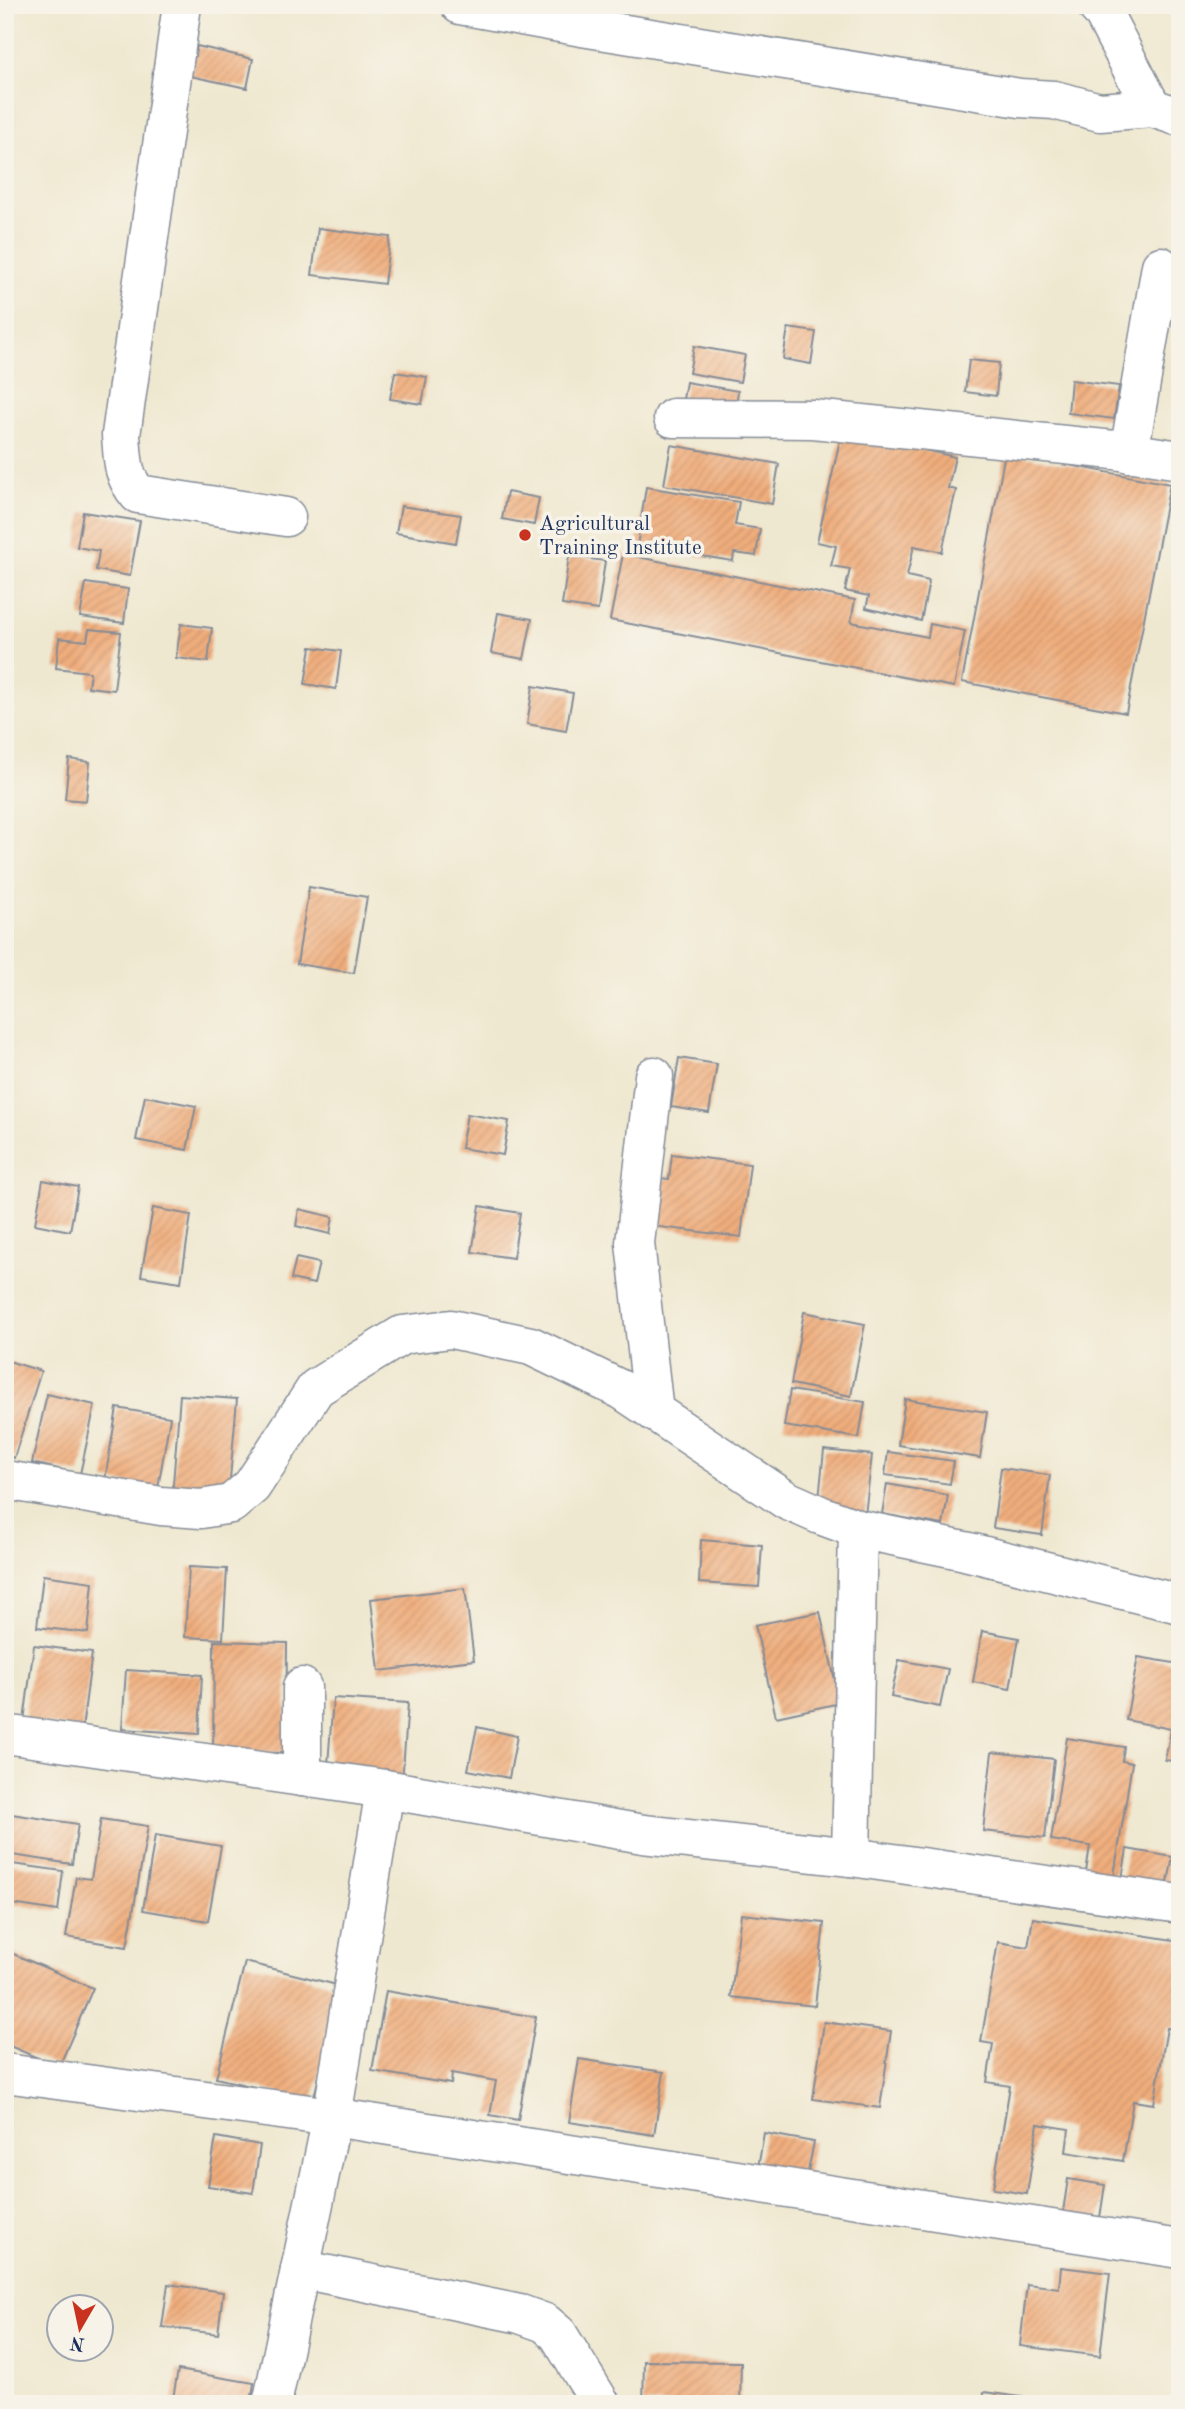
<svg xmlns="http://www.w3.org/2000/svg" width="1185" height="2409" viewBox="0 0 1185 2409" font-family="'Old Standard TT',serif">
<defs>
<pattern id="building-hatch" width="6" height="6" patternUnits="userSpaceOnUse" patternTransform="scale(1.75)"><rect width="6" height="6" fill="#f0ad7b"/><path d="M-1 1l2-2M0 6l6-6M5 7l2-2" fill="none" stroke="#cd956d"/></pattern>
</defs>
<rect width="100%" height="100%" fill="#f7f3e8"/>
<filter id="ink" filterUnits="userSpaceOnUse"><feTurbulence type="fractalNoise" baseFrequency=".0143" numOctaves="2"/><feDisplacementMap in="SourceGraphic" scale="14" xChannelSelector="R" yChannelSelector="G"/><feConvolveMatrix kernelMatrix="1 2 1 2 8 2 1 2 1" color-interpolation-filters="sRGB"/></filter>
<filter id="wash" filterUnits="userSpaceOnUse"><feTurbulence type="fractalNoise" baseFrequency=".00686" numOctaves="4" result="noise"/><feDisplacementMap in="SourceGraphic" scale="28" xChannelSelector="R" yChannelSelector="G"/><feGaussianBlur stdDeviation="1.57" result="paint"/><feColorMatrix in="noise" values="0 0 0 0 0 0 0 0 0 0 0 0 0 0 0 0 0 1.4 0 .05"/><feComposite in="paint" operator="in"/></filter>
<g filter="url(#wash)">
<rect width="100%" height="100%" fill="#efe8d0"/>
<g id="blocks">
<g fill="url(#building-hatch)">
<path d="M 197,46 L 253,59 L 247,88 L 190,76 Z"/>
<path d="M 318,228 L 390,237 L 384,284 L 312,275 Z"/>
<path d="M 788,328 L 816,332 L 811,364 L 783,359 Z"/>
<path d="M 694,346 L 745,355 L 740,382 L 689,373 Z"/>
<path d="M 969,360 L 999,363 L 996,396 L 965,392 Z"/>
<path d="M 395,372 L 427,377 L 422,404 L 390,399 Z"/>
<path d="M 1071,380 L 1119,386 L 1114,419 L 1068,413 Z"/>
<path d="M 686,382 L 738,391 L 735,414 L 682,405 Z"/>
<path d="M 842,431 L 955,457 L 948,488 L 956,490 L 942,552 L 914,546 L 907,576 L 929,581 L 921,621 L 866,608 L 869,596 L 845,591 L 850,569 L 831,566 L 836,546 L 817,542 Z"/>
<path d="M 671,445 L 779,464 L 772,504 L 664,485 Z"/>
<path d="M 1005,453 L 1170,484 L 1126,713 L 962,682 Z"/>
<path d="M 646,487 L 739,502 L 735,525 L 760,529 L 756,556 L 734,553 L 733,561 L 637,546 Z"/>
<path d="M 507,492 L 539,498 L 534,525 L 502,519 Z"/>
<path d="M 401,506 L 461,515 L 456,543 L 396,533 Z"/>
<path d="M 83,512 L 140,521 L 130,576 L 96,570 L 99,551 L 77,547 Z"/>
<path d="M 623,554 L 855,600 L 851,622 L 928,637 L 930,624 L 965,631 L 954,687 L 610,620 Z"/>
<path d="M 569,556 L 605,561 L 598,610 L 562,605 Z"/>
<path d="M 86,583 L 128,589 L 124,623 L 80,617 Z"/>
<path d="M 498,613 L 532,619 L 524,659 L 491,653 Z"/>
<path d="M 181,624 L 212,628 L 208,662 L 176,658 Z"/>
<path d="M 89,629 L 121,632 L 114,690 L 88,687 L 90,672 L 56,668 L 59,638 L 87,641 Z"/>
<path d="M 311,647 L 341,651 L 336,689 L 305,684 Z"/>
<path d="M 533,686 L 573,693 L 566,731 L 527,724 Z"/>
<path d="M 69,759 L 90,762 L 86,801 L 65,799 Z"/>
<path d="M 309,887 L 367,897 L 354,973 L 297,964 Z"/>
<path d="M 679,1058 L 717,1064 L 709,1113 L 671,1107 Z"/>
<path d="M 145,1096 L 196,1106 L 187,1150 L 136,1140 Z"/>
<path d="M 467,1114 L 509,1121 L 503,1155 L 461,1148 Z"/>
<path d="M 672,1154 L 750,1164 L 741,1237 L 651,1226 L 658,1178 L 669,1179 Z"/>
<path d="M 43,1180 L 78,1187 L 70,1231 L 35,1224 Z"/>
<path d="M 480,1206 L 520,1213 L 513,1258 L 472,1252 Z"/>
<path d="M 153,1208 L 191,1215 L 181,1282 L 141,1276 Z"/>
<path d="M 299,1209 L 333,1217 L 330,1234 L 296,1226 Z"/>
<path d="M 296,1258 L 319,1263 L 314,1284 L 291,1279 Z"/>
<path d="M 804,1312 L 865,1324 L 851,1396 L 791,1384 Z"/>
<path d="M 5,1360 L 41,1371 L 14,1458 L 5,1455 Z"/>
<path d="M 790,1390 L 865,1402 L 859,1438 L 784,1426 Z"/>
<path d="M 47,1394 L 95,1405 L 80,1474 L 32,1463 Z"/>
<path d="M 180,1395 L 237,1399 L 228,1502 L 172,1497 Z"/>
<path d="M 905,1399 L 987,1412 L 980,1458 L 898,1445 Z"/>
<path d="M 117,1408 L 170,1417 L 158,1488 L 105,1480 Z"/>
<path d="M 824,1450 L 872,1455 L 865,1515 L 818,1509 Z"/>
<path d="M 888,1452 L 954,1461 L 950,1484 L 885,1475 Z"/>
<path d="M 1001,1468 L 1050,1475 L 1042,1535 L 993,1528 Z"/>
<path d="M 887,1484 L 948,1495 L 943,1525 L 882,1514 Z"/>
<path d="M 701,1540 L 762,1545 L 759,1587 L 699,1583 Z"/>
<path d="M 189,1567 L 227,1569 L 223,1639 L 185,1637 Z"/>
<path d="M 43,1575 L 93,1582 L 88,1633 L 37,1627 Z"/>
<path d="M 465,1588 L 474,1660 L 379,1671 L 371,1599 Z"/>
<path d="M 820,1612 L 840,1703 L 776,1717 L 755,1625 Z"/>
<path d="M 982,1631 L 1019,1638 L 1010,1689 L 973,1682 Z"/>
<path d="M 214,1641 L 287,1643 L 286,1753 L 213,1752 Z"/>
<path d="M 34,1645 L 92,1653 L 82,1729 L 24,1721 Z"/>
<path d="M 1138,1657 L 1180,1664 L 1180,1762 L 1165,1760 L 1171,1729 L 1126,1720 Z"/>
<path d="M 899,1660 L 948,1669 L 940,1707 L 891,1697 Z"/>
<path d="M 126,1670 L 202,1675 L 199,1734 L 122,1729 Z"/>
<path d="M 333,1698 L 408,1703 L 402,1783 L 327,1778 Z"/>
<path d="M 477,1727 L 517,1736 L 509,1778 L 468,1770 Z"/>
<path d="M 1067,1738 L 1124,1747 L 1122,1761 L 1132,1763 L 1114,1876 L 1086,1872 L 1090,1846 L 1051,1840 Z"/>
<path d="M 992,1752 L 1054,1759 L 1045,1838 L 983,1831 Z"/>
<path d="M 5,1813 L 78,1824 L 72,1864 L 5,1854 Z"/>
<path d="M 101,1819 L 148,1826 L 127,1947 L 66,1937 L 76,1877 L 91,1879 Z"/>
<path d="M 155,1835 L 221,1846 L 208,1921 L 143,1910 Z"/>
<path d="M 1127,1849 L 1173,1857 L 1167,1887 L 1122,1879 Z"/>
<path d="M 5,1863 L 63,1871 L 58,1911 L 5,1903 Z"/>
<path d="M 741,1914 L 824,1923 L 815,2006 L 731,1997 Z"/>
<path d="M 1033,1918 L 1180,1941 L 1180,2030 L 1167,2028 L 1154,2104 L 1133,2101 L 1123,2161 L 1066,2152 L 1069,2129 L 1038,2124 L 1027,2194 L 993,2189 L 1010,2086 L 987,2082 L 993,2044 L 981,2042 L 998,1942 L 1028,1947 Z"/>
<path d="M 11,1953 L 93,1988 L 59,2067 L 5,2044 L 5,1967 Z"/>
<path d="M 245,1962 L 341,1986 L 313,2101 L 216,2078 Z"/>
<path d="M 386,1991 L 536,2017 L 518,2120 L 490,2115 L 496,2081 L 452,2073 L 451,2084 L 372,2071 Z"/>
<path d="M 824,2022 L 891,2031 L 880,2108 L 813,2099 Z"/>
<path d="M 579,2059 L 664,2072 L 654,2135 L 569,2122 Z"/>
<path d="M 764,2133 L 814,2142 L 807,2177 L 758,2168 Z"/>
<path d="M 216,2137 L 260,2145 L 253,2193 L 208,2186 Z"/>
<path d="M 1068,2179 L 1105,2185 L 1099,2224 L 1062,2218 Z"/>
<path d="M 1061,2267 L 1110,2273 L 1100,2356 L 1020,2346 L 1027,2284 L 1059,2288 Z"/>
<path d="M 168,2284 L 223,2292 L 218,2334 L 162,2327 Z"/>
<path d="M 644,2361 L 741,2362 L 740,2404 L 643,2404 Z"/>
<path d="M 178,2370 L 254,2383 L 251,2404 L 172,2404 Z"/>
<path d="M 984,2392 L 1022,2397 L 1021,2404 L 982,2404 Z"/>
</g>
</g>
</g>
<g filter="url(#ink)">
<use href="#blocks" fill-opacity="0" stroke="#858c97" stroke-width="2"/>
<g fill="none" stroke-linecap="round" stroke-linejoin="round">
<g stroke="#858c97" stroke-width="41">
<g id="minor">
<path d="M 182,5 L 121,435 C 123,460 122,475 138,494 L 286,517"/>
<path d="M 460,5 L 582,27 L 1020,98 L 1054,100 L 1100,112 L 1152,108"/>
<path d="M 1096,5 L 1103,13 L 1152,108 L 1180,117"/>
<path d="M 673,418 L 813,419 L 1114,450 L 1180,460"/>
<path d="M 1129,453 L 1161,266"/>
<path d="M 654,1076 L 635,1243 L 654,1412"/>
<path d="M 5,1480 L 161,1506 L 201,1509 L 231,1504 L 252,1486 L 316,1388 L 402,1335 L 451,1329 L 531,1346 L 622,1390 L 786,1500 L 820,1515 L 858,1529 L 965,1551 L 1180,1604"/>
<path d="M 5,1734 L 385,1789 L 643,1834 L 851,1857 L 1180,1904"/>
<path d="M 302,1777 L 302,1687"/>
<path d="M 851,1857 L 858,1529"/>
<path d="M 5,2073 L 332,2117 L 1180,2249"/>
<path d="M 300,2269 L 520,2314 L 545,2323 L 558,2334 L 601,2404"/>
<path d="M 272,2404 L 332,2117 L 385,1789"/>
</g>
</g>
<use href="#minor" stroke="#fff" stroke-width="38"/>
</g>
</g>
<circle fill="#c8321e" stroke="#f7f3e8" stroke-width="2.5" cx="525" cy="535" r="7"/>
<g text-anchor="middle" stroke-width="7" stroke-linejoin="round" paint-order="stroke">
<g font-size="21" fill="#1b2f5e" stroke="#f7f3e8" text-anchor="start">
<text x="539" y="530">Agricultural<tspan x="539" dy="24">Training Institute</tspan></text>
</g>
</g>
<rect width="1185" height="2409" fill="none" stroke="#f7f3e8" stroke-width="28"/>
<g transform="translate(80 2328) rotate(189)"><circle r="33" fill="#f7f3e8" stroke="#9fa5b1" stroke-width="2"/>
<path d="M0-5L12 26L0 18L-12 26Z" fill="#c8321e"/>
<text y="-10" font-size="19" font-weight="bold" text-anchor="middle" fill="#1b2f5e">N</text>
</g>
</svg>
